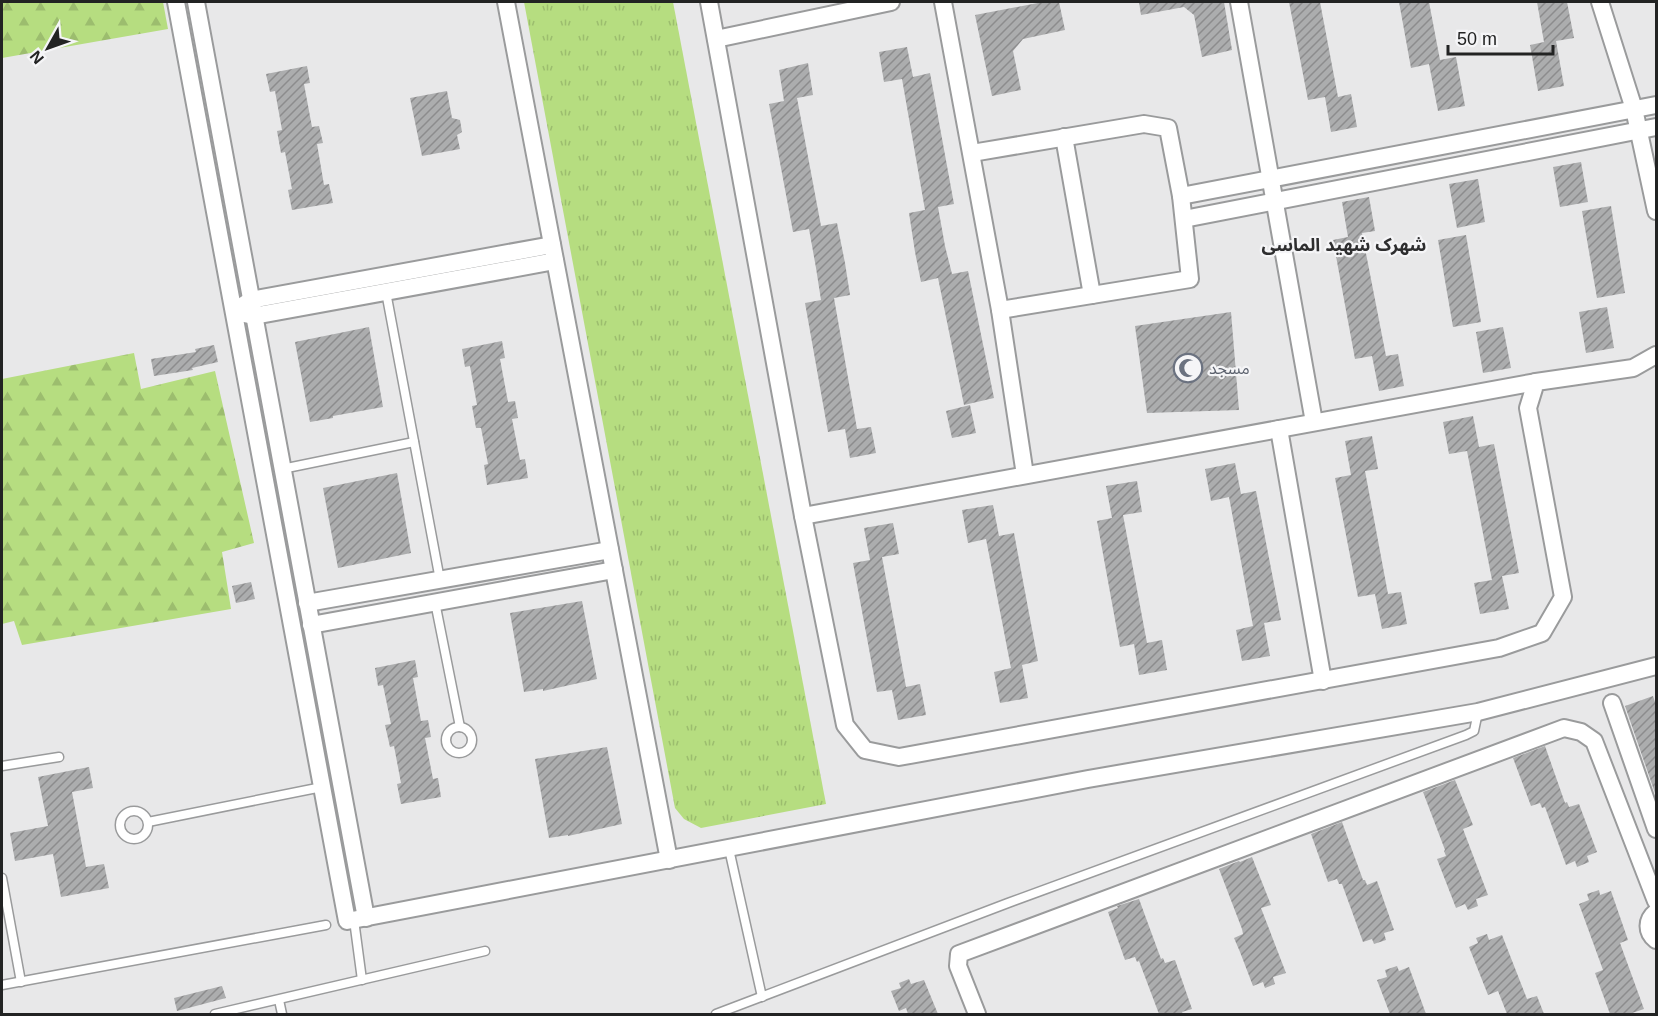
<svg xmlns="http://www.w3.org/2000/svg" width="1658" height="1016" viewBox="0 0 1658 1016" font-family="Arial,'Noto Sans Arabic',sans-serif">
<defs>
<pattern id="grass-tufts" width="24" height="20" patternUnits="userSpaceOnUse" patternTransform="scale(1.5)"><rect width="24" height="20" fill="#b6dd80"/><path d="M3 7l-1-3M5 7V3M7 7l1-3M15 17l-1-3M17 17v-4M19 17l1-3" fill="none" stroke="#9cbd6e"/></pattern>
<pattern id="forest-firs" width="22" height="20" patternUnits="userSpaceOnUse" patternTransform="scale(1.5)"><rect width="22" height="20" fill="#b6dd80"/><path d="M5 1l3.5 6h-7zM16 11l3.5 6h-7z" fill="#9cbd6e"/></pattern>
<pattern id="building-hatch" width="6" height="6" patternUnits="userSpaceOnUse" patternTransform="scale(1.5)"><rect width="6" height="6" fill="#acadae"/><path d="M-1 1l2-2M0 6l6-6M5 7l2-2" fill="none" stroke="#8c8c8d"/></pattern>
</defs>
<rect width="100%" height="100%" fill="#e8e8e9"/>
<path fill="url(#grass-tufts)" d="M 524,2 L 673,2 L 826,804 L 701,828 L 684,819 L 675,808 Z"/>
<g fill="url(#forest-firs)">
<path d="M 2,2 L 163,2 L 168,29 L 2,58 Z"/>
<path d="M 134,353 L 141,389 L 215,371 L 254,543 L 222,552 L 231,609 L 22,645 L 14,621 L 2,624 L 2,379 Z"/>
</g>
<g fill="url(#building-hatch)">
<path d="M 1043,2 L 1059,2 L 1065,30 L 1023,39 L 1013,51 L 1021,90 L 992,96 L 975,15 Z"/>
<path d="M 1139,2 L 1224,2 L 1232,50 L 1202,57 L 1194,15 L 1184,7 L 1141,15 Z"/>
<path d="M 1289,2 L 1320,2 L 1338,97 L 1351,94 L 1357,127 L 1331,132 L 1325,97 L 1308,100 Z"/>
<path d="M 1399,2 L 1429,2 L 1440,60 L 1456,57 L 1465,106 L 1438,111 L 1429,64 L 1411,68 Z"/>
<path d="M 1537,2 L 1567,2 L 1574,38 L 1556,41 L 1564,86 L 1538,91 L 1530,45 L 1544,42 Z"/>
<path d="M 907,47 L 913,77 L 930,73 L 954,204 L 938,207 L 945,246 L 952,274 L 968,271 L 994,398 L 964,405 L 938,278 L 921,282 L 915,252 L 909,213 L 925,210 L 902,79 L 884,82 L 879,52 Z"/>
<path d="M 808,63 L 813,95 L 797,98 L 821,226 L 837,223 L 845,263 L 850,295 L 834,298 L 857,429 L 871,427 L 876,453 L 850,458 L 845,429 L 828,432 L 805,303 L 821,300 L 816,268 L 809,229 L 793,232 L 769,104 L 784,101 L 779,70 Z"/>
<path d="M 307,66 L 310,83 L 304,84 L 312,127 L 319,126 L 323,143 L 317,144 L 324,185 L 329,184 L 333,203 L 292,210 L 288,190 L 292,189 L 285,152 L 281,153 L 277,131 L 282,130 L 275,91 L 270,92 L 266,74 Z"/>
<path d="M 447,91 L 452,118 L 460,120 L 462,132 L 457,135 L 460,149 L 422,156 L 410,98 Z"/>
<path d="M 1581,162 L 1588,202 L 1560,207 L 1553,167 Z"/>
<path d="M 1478,179 L 1485,222 L 1457,228 L 1449,184 Z"/>
<path d="M 1369,197 L 1375,231 L 1362,233 L 1386,356 L 1398,354 L 1404,386 L 1379,391 L 1372,356 L 1355,359 L 1333,240 L 1348,237 L 1342,202 Z"/>
<path d="M 1611,206 L 1625,293 L 1597,298 L 1582,211 Z"/>
<path d="M 1466,235 L 1481,322 L 1453,327 L 1438,240 Z"/>
<path d="M 1607,307 L 1614,348 L 1586,353 L 1579,312 Z"/>
<path d="M 1231,312 L 1239,410 L 1147,413 L 1135,326 Z"/>
<path d="M 369,327 L 383,407 L 333,416 L 333,418 L 310,422 L 295,342 Z"/>
<path d="M 1503,327 L 1511,368 L 1483,373 L 1476,332 Z"/>
<path d="M 502,341 L 505,358 L 500,359 L 508,402 L 515,401 L 518,418 L 512,419 L 520,460 L 525,459 L 528,478 L 487,485 L 484,465 L 488,464 L 481,428 L 476,428 L 472,406 L 477,405 L 470,366 L 465,367 L 462,349 Z"/>
<path d="M 214,345 L 218,362 L 192,368 L 193,370 L 154,376 L 151,359 L 196,352 L 195,349 Z"/>
<path d="M 970,405 L 976,433 L 952,438 L 946,411 Z"/>
<path d="M 1473,416 L 1479,447 L 1494,444 L 1519,573 L 1502,576 L 1509,609 L 1480,614 L 1474,583 L 1492,580 L 1467,451 L 1449,454 L 1443,422 Z"/>
<path d="M 1372,436 L 1378,469 L 1365,471 L 1388,594 L 1401,592 L 1407,624 L 1382,629 L 1375,594 L 1358,597 L 1335,478 L 1351,475 L 1345,441 Z"/>
<path d="M 1235,463 L 1241,494 L 1256,491 L 1281,620 L 1264,623 L 1270,656 L 1242,661 L 1236,630 L 1253,626 L 1229,497 L 1211,501 L 1205,469 Z"/>
<path d="M 397,473 L 411,553 L 338,568 L 323,488 Z"/>
<path d="M 1137,481 L 1142,512 L 1123,515 L 1147,643 L 1162,640 L 1167,670 L 1139,675 L 1134,644 L 1120,647 L 1097,521 L 1112,518 L 1106,486 Z"/>
<path d="M 993,505 L 999,536 L 1014,533 L 1038,661 L 1022,665 L 1028,698 L 1000,703 L 994,672 L 1011,668 L 986,539 L 968,543 L 962,510 Z"/>
<path d="M 893,523 L 899,554 L 882,557 L 906,687 L 920,684 L 926,715 L 898,720 L 892,690 L 877,692 L 853,563 L 870,560 L 864,528 Z"/>
<path d="M 251,582 L 255,599 L 236,603 L 232,586 Z"/>
<path d="M 582,601 L 597,679 L 543,691 L 543,689 L 524,692 L 510,613 Z"/>
<path d="M 415,660 L 418,677 L 413,678 L 421,721 L 428,720 L 431,737 L 425,738 L 433,779 L 438,778 L 441,797 L 401,804 L 397,784 L 401,783 L 394,746 L 390,747 L 385,725 L 391,724 L 383,685 L 378,686 L 375,668 Z"/>
<path d="M 1653,696 L 1656,705 L 1656,796 L 1625,706 Z"/>
<path d="M 1545,746 L 1565,803 L 1567,802 L 1569,807 L 1579,804 L 1597,852 L 1587,856 L 1589,862 L 1577,867 L 1575,861 L 1566,865 L 1545,807 L 1542,808 L 1540,803 L 1531,806 L 1513,758 Z"/>
<path d="M 607,747 L 622,824 L 568,836 L 568,835 L 549,838 L 535,759 Z"/>
<path d="M 89,767 L 93,788 L 72,792 L 86,867 L 104,864 L 109,888 L 61,897 L 53,854 L 15,861 L 10,833 L 48,826 L 38,777 Z"/>
<path d="M 1455,780 L 1473,825 L 1463,829 L 1488,895 L 1476,899 L 1478,906 L 1468,910 L 1465,904 L 1456,908 L 1437,859 L 1446,856 L 1444,851 L 1445,850 L 1423,792 Z"/>
<path d="M 1342,822 L 1363,880 L 1365,880 L 1367,885 L 1377,881 L 1394,930 L 1384,933 L 1386,940 L 1374,944 L 1372,939 L 1363,942 L 1342,884 L 1339,884 L 1337,879 L 1328,882 L 1311,834 Z"/>
<path d="M 1252,857 L 1271,905 L 1261,908 L 1286,973 L 1273,977 L 1275,984 L 1265,988 L 1263,982 L 1253,986 L 1240,952 L 1234,938 L 1243,934 L 1242,929 L 1219,869 L 1239,861 L 1240,862 Z"/>
<path d="M 1599,890 L 1600,895 L 1611,891 L 1628,940 L 1620,943 L 1644,1009 L 1629,1014 L 1610,1014 L 1595,973 L 1603,970 L 1579,904 L 1589,900 L 1587,894 Z"/>
<path d="M 1139,899 L 1161,959 L 1163,958 L 1165,963 L 1175,960 L 1192,1009 L 1182,1012 L 1183,1014 L 1159,1014 L 1139,961 L 1137,962 L 1135,957 L 1125,960 L 1108,912 L 1118,908 L 1117,906 Z"/>
<path d="M 1487,934 L 1489,940 L 1502,935 L 1527,999 L 1537,996 L 1544,1014 L 1507,1014 L 1498,991 L 1488,995 L 1469,947 L 1478,943 L 1476,938 Z"/>
<path d="M 1397,966 L 1399,971 L 1409,967 L 1426,1014 L 1390,1014 L 1377,980 L 1387,977 L 1385,970 Z"/>
<path d="M 909,979 L 911,984 L 924,980 L 938,1014 L 908,1014 L 906,1008 L 899,1011 L 891,991 L 901,988 L 899,983 Z"/>
<path d="M 222,986 L 226,998 L 177,1011 L 174,998 Z"/>
</g>
<g fill="none" stroke-linecap="round" stroke-linejoin="round">
<g stroke="#9a9b9c" stroke-width="11">
<g id="lane">
<path d="M 386,292 L 440,580"/>
<path d="M 282,469 L 414,442"/>
<path d="M 435,602 L 460,727"/>
<circle cx="459" cy="740" r="13"/>
<path d="M 2,766 L 59,757"/>
<circle cx="134" cy="825" r="14"/>
<path d="M 148,822 L 322,787"/>
<path d="M 729,849 L 762,997"/>
<path d="M 2,878 L 21,982"/>
<path d="M 354,920 L 362,980"/>
<path d="M 2,985 L 326,925"/>
<path d="M 279,1000 L 282,1014"/>
<path d="M 215,1014 L 485,951"/>
<path d="M 716,1014 L 1008,903 L 1466,735 L 1474,731 L 1478,712"/>
</g>
</g>
<g stroke="#9a9b9c" stroke-width="20">
<g id="street">
<path d="M 176,2 L 347,921 L 1088,779 L 1478,712 L 1656,666"/>
<path d="M 196,2 L 366,918"/>
<path d="M 506,2 L 669,860"/>
<path d="M 709,2 L 803,516 L 845,725 L 865,750 L 899,757 L 1499,648 L 1542,633 L 1563,597 L 1528,408 L 1536,382 L 1633,368 L 1656,355"/>
<path d="M 943,2 L 1000,310 L 1025,475"/>
<path d="M 1239,2 L 1314,422"/>
<path d="M 1600,2 L 1634,109 L 1656,211"/>
<path d="M 716,39 L 891,2"/>
<path d="M 1064,137 L 1092,295"/>
<path d="M 972,153 L 1144,124 L 1168,128 L 1181,196 L 1190,279 L 1000,310"/>
<path d="M 1181,196 L 1656,105"/>
<path d="M 1184,219 L 1656,127"/>
<path d="M 242,306 L 251,300 L 552,245"/>
<path d="M 244,314 L 254,316 L 555,261"/>
<path d="M 1279,429 L 1323,681"/>
<path d="M 803,516 L 1536,382"/>
<path d="M 307,603 L 610,550"/>
<path d="M 311,625 L 614,570"/>
<path d="M 1612,703 L 1656,829"/>
<path d="M 1656,912 C 1646,920 1646,932 1656,940"/>
<path d="M 977,1014 L 958,966 L 959,954 L 1564,728 L 1581,732 L 1594,741 L 1656,901"/>
</g>
</g>
<use href="#lane" stroke="#fff" stroke-width="8"/>
<use href="#street" stroke="#fff" stroke-width="16"/>
</g>
<defs>
<g id="mosque-ring" transform="scale(1.5)"><circle r="9.5" fill="#f5f5f7" stroke="#6b7280" stroke-width="1.5"/><path d="M3.5-4.9A6 6 0 1 0 3.5 4.9A5 5 0 1 1 3.5-4.9Z" fill="#6b7280"/></g>
</defs>
<g fill-rule="evenodd">
<use href="#mosque-ring" x="1188" y="368"/>
</g>
<g text-anchor="middle" stroke-width="4.5" stroke-linejoin="round" paint-order="stroke">
<g font-size="16" fill="#5b616d" stroke="#f5f5f7" text-anchor="start">
<text x="1209" y="374">مسجد</text>
</g>
<g font-size="18" font-weight="bold" fill="#2e2e2f" stroke="#f5f5f7">
<text x="1344" y="251">شهرک شهید الماسی</text>
</g>
</g>
<rect width="1658" height="1016" fill="none" stroke="#222323" stroke-width="6"/>
<g transform="translate(48 48) rotate(230)" stroke="#f5f5f7" stroke-width="4.5" paint-order="stroke">
<path d="M0-4.5L10 22L0 15L-10 22Z" fill="#222323"/>
<text y="-9" font-size="16" font-weight="bold" text-anchor="middle" fill="#222323">N</text>
</g>
<path d="M1448 45v9h105v-9" fill="none" stroke="#222323" stroke-width="3"/>
<text x="1457" y="45" font-size="18" fill="#222323" stroke="#f5f5f7" stroke-width="4.5" paint-order="stroke">50 m</text>
</svg>
